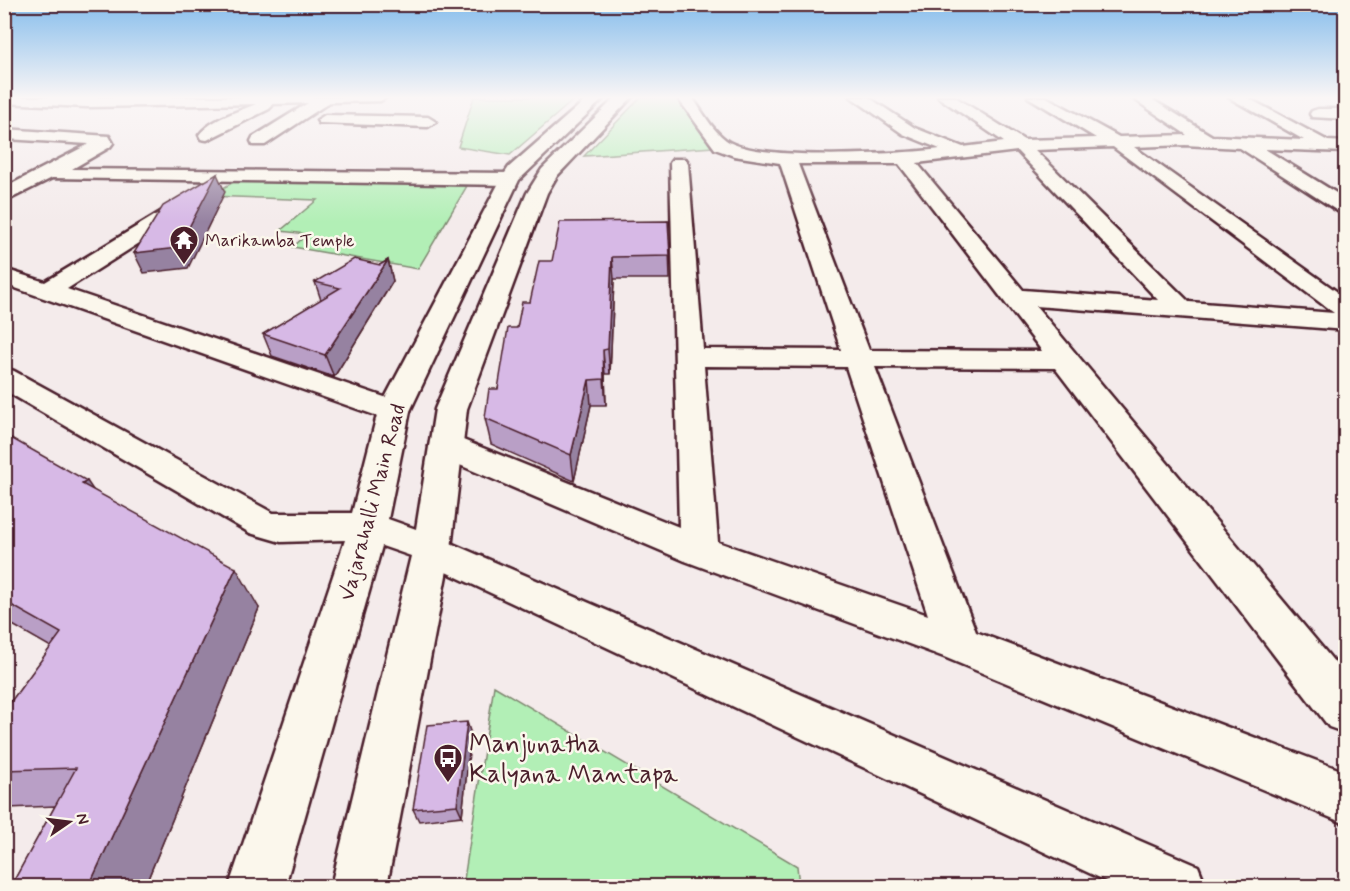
<svg xmlns="http://www.w3.org/2000/svg" width="1350" height="891" viewBox="0 0 1350 891" font-family="Mynerve,sans-serif">
<rect width="100%" height="100%" fill="#f4ebeb"/>
<filter id="ink" filterUnits="userSpaceOnUse"><feTurbulence type="fractalNoise" baseFrequency=".0167" numOctaves="2"/><feDisplacementMap in="SourceGraphic" scale="12" xChannelSelector="R" yChannelSelector="G"/><feConvolveMatrix kernelMatrix="1 2 1 2 8 2 1 2 1" color-interpolation-filters="sRGB"/></filter>
<g filter="url(#ink)">
<g fill="#b2efb6" stroke="#7e8770" stroke-width="1.5">
<path d="M 474,97 L 577,97 L 510,155 L 458,147 Z"/>
<path d="M 641,97 L 678,97 L 713,147 L 584,156 Z"/>
<path d="M 237,180 L 467,186 L 418,269 L 293,247 L 307,234 L 280,231 L 317,200 L 209,196 Z"/>
<path d="M 494,686 L 797,866 L 799,886 L 463,886 Z"/>
</g>
<g fill="none" stroke-linecap="round" stroke-linejoin="round">
<g stroke="#4a1f2b" stroke-width="5">
<g id="street">
<path d="M 4,97 L 387,97 L 380,101 L 330,102 L 265,145 L 253,145 L 251,141 L 253,137 L 308,103 L 270,104 L 272,106 L 269,109 L 207,140 L 201,139 L 199,135 C 211,119 237,112 256,104 L 87,107 L 4,103 Z"/>
<path d="M 677,97 L 692,97 C 702,111 712,130 726,140 C 756,162 900,154 940,149 L 903,134 L 851,97 L 868,97 L 915,128 L 963,147 L 1004,142 L 938,97 L 955,97 L 1024,140 L 1096,138 L 1028,97 L 1046,97 L 1119,137 L 1187,135 L 1131,97 L 1148,97 L 1212,136 L 1304,140 L 1228,97 L 1246,97 L 1328,141 L 1346,142 L 1346,152 L 1265,149 L 1346,199 L 1346,214 L 1339,212 L 1240,148 L 1185,145 L 1134,147 L 1346,298 L 1346,330 L 1036,306 L 1346,676 L 1346,733 L 1329,727 L 1055,368 L 875,367 L 976,632 L 1346,772 L 1346,824 L 944,657 L 685,561 L 434,454 L 429,446 L 434,438 L 446,435 L 458,438 L 679,527 L 670,163 L 673,159 L 685,159 L 688,163 L 703,349 L 841,350 L 780,163 L 734,156 L 715,149 ZM 1113,147 L 1334,313 L 1189,302 L 1035,150 ZM 1017,151 L 1158,300 L 1023,290 L 917,163 ZM 798,164 L 899,164 L 1042,351 L 869,350 ZM 704,366 L 846,367 L 928,615 L 718,542 Z"/>
<path d="M 1318,109 L 1346,109 L 1346,119 L 1312,117 L 1310,114 L 1312,111 Z"/>
<path d="M 325,115 L 428,117 L 436,122 L 428,127 L 319,123 L 317,120 Z"/>
<path d="M 4,129 L 109,136 L 113,143 L 110,147 L 72,169 L 510,173 L 517,175 L 519,179 L 517,183 L 510,185 L 52,178 L 4,202 L 4,188 L 89,144 L 6,139 Z"/>
<path d="M 189,197 L 196,199 L 199,203 L 196,207 L 67,289 L 405,404 L 410,411 L 405,418 L 394,420 L 383,418 L 4,284 L 4,269 L 45,282 L 182,199 Z"/>
<path d="M 432,535 L 1198,866 L 1206,886 L 1117,886 L 418,559 L 413,549 L 418,539 Z"/>
</g>
</g>
<g stroke="#4a1f2b" stroke-width="5">
<path id="secondary" d="M 589,97 L 605,97 L 519,180 L 410,411 L 388,519 L 416,529 L 435,409 L 527,193 L 542,169 L 616,97 L 632,97 L 557,176 L 547,193 L 467,409 L 451,549 L 387,886 L 331,886 L 411,556 L 382,546 L 285,886 L 229,886 L 345,540 L 281,542 L 250,533 L 4,390 L 4,368 L 14,371 L 273,513 L 352,513 L 378,411 L 501,179 L 509,167 Z"/>
</g>
<use href="#street" fill="#fbf7ec" fill-rule="evenodd"/>
<use href="#secondary" fill="#fbf7ec" fill-rule="evenodd"/>
</g>
<g fill="#b99fc6" stroke="#4a1f2b" stroke-width="1.5">
<path d="M 668,221 L 670,279 L 614,279 L 610,374 L 605,374 L 606,405 L 591,405 L 574,481 L 491,444 L 485,418 L 498,389 L 517,328 L 530,302 L 552,261 Z"/>
<path d="M 388,260 L 393,281 L 334,377 L 272,356 L 263,334 L 321,300 L 315,282 L 380,265 Z"/>
<path d="M 4,434 L 93,490 L 259,608 L 145,886 L 11,886 L 55,806 L 8,808 L 4,805 L 4,711 L 51,647 L 4,620 Z"/>
<path d="M 471,734 L 462,816 L 419,821 L 413,809 Z"/>
</g>
<g fill="#9682a1" stroke="#4a1f2b" stroke-width="1.5">
<path d="M 217,174 L 225,192 L 188,268 L 144,273 L 134,253 Z"/>
<path d="M 612,257 L 614,279 L 610,374 L 608,349 Z"/>
<path d="M 388,260 L 393,281 L 334,377 L 325,355 Z"/>
<path d="M 603,350 L 605,374 L 606,405 L 604,379 Z"/>
<path d="M 589,380 L 591,405 L 574,481 L 571,455 Z"/>
<path d="M 87,481 L 114,521 L 82,484 Z"/>
<path d="M 236,568 L 259,608 L 145,886 L 89,886 Z"/>
<path d="M 467,722 L 471,734 L 462,816 L 457,805 Z"/>
</g>
<g fill="#d7b9e6" stroke="#4a1f2b" stroke-width="1.5">
<path d="M 217,174 L 178,248 L 134,253 L 163,206 Z"/>
<path d="M 668,221 L 670,256 L 612,257 L 608,349 L 603,350 L 604,379 L 589,380 L 571,455 L 485,418 L 489,389 L 498,389 L 508,328 L 517,328 L 522,302 L 530,302 L 539,261 L 552,261 L 560,222 Z"/>
<path d="M 354,259 L 380,265 L 388,260 L 325,355 L 263,334 L 340,288 L 315,282 Z"/>
<path d="M 4,434 L 87,481 L 82,484 L 236,568 L 89,886 L 11,886 L 76,768 L 4,770 L 4,711 L 61,633 L 4,601 Z"/>
<path d="M 467,722 L 457,805 L 413,809 L 427,725 Z"/>
</g>
</g>
<linearGradient id="sky" x2="0" y2="1"><stop stop-color="#86bdec"/><stop offset="0.44" stop-color="#faf6f6"/><stop offset="1" stop-color="#faf6f6" stop-opacity="0"/></linearGradient>
<rect width="1350" height="222" fill="url(#sky)"/>
<defs>
<g id="temple-pin" transform="scale(1.5)"><path d="M0 17L-7.5 6A9.5 9.5 0 1 1 7.5 6Z" fill="#4a1f2b" stroke="#fbf7ec"/><path d="M0-6L5-2H3V0L6.5 2.5H4V6H1.5V3h-3V6H-4V2.5H-6.5L-3 0V-2H-5Z" fill="#fff"/></g>
<g id="bus-pin" transform="scale(1.5)"><path d="M0 17L-7.5 6A9.5 9.5 0 1 1 7.5 6Z" fill="#4a1f2b" stroke="#fbf7ec"/><path d="M-5-6H5V4H4V6H2V4H-2V6H-4V4H-5ZM-3.5-4V0h7V-4ZM-3.5 1.2v1.5H-2V1.2ZM2 1.2v1.5H3.5V1.2Z" fill="#fff"/></g>
</defs>
<g fill-rule="evenodd">
<use href="#temple-pin" x="184" y="240"/>
<use href="#bus-pin" x="448" y="758"/>
</g>
<g text-anchor="middle" stroke-width="5" stroke-linejoin="round" paint-order="stroke">
<g font-size="18" fill="#4a1f2b" stroke="#fbf7ec" text-anchor="start">
<text x="205" y="246">Marikamba Temple</text>
</g>
<g font-size="21" fill="#4a1f2b" stroke="#fbf7ec">
<text transform="translate(372 502) rotate(-75)" y="7">Vajarahalli Main Road</text>
</g>
<g font-size="26" fill="#4a1f2b" stroke="#fbf7ec" text-anchor="start">
<text x="469" y="752">Manjunatha<tspan x="469" dy="30">Kalyana Mantapa</tspan></text>
</g>
</g>
<rect width="1350" height="891" fill="none" stroke="#fbf7ec" stroke-width="24"/>
<rect x="12" y="12" width="1326" height="867" fill="none" stroke="#4a1f2b" stroke-width="2" filter="url(#ink)"/>
<g transform="translate(69 822) rotate(76)" stroke="#fbf7ec" stroke-width="4.5" paint-order="stroke">
<path d="M0-4.5L10 22L0 15L-10 22Z" fill="#4a1f2b"/>
<text y="-9" font-size="16" font-weight="bold" text-anchor="middle" fill="#4a1f2b">N</text>
</g>
</svg>
